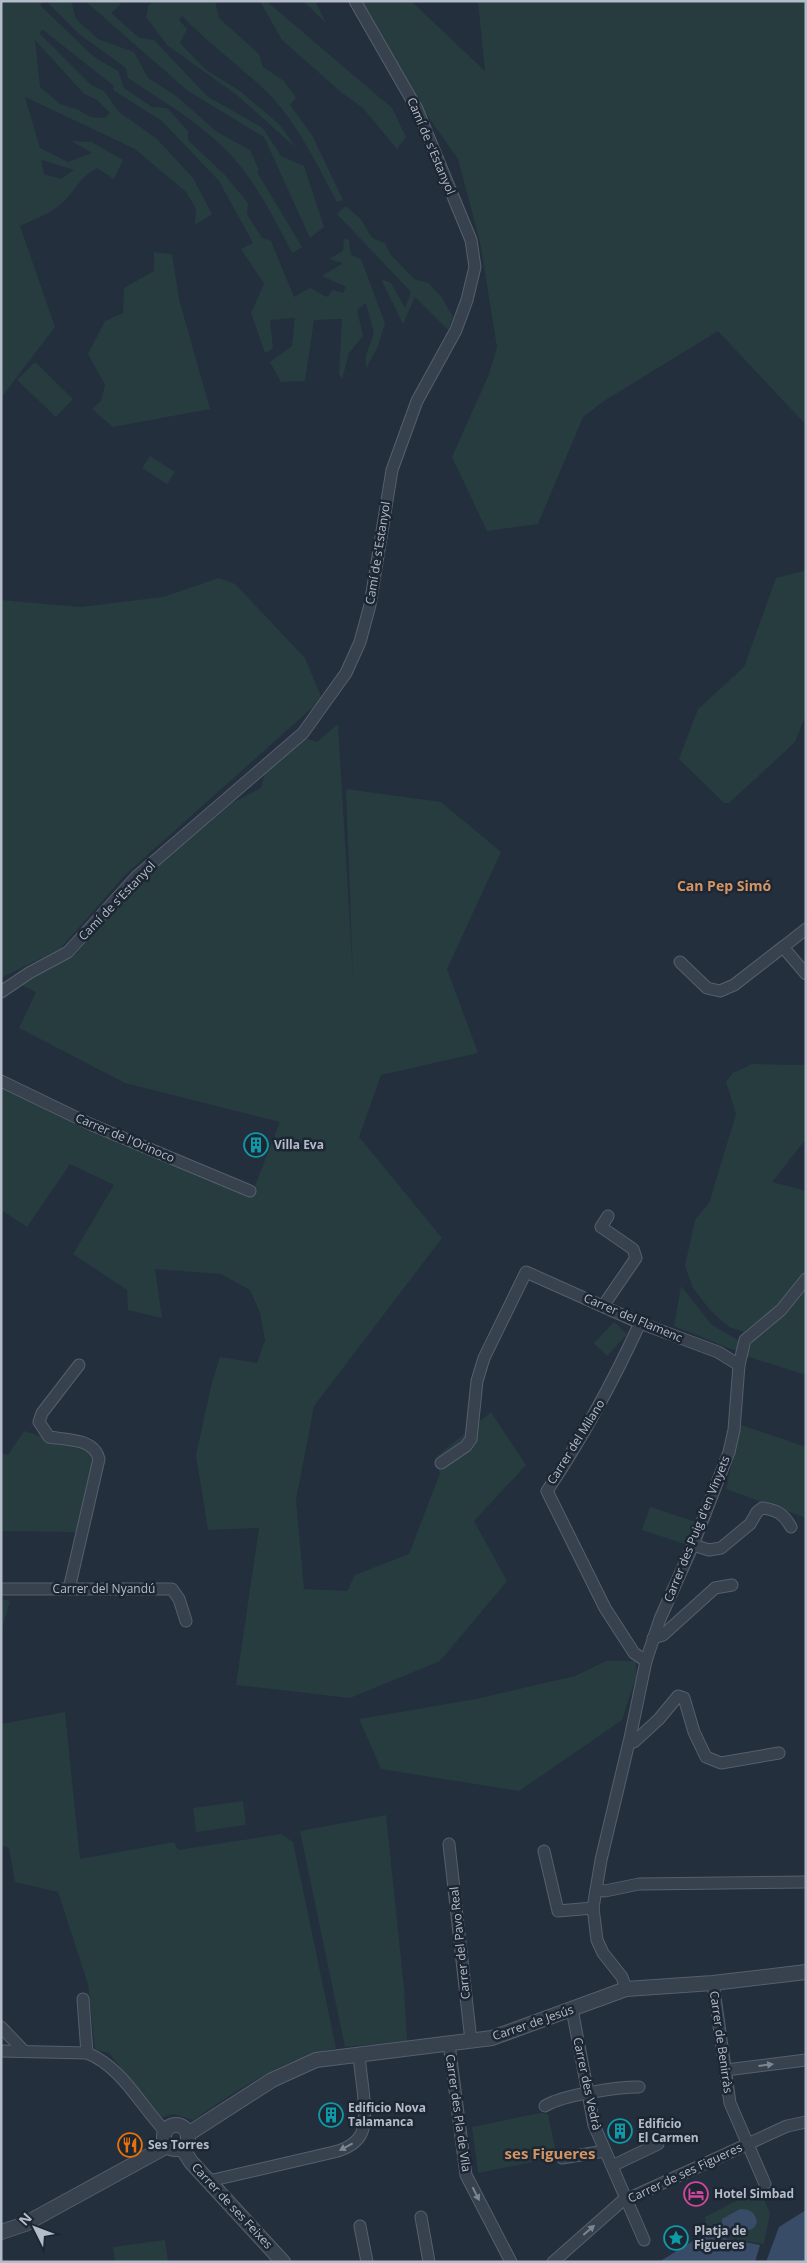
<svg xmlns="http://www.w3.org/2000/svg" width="807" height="2263" viewBox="0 0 807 2263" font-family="'Open Sans',sans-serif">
<rect width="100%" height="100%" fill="#242f3e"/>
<g fill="#263c3f" fill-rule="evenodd">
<path d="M 1,1 L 45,1 L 40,5 L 94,57 L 118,71 L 124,88 L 152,107 L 167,108 L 188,131 L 188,140 L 224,174 L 248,203 L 247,214 L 262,238 L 271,241 L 294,297 L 310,288 L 327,297 L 333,290 L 343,293 L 346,287 L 322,276 L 343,263 L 329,259 L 343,251 L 344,239 L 349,240 L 351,255 L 361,259 L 385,323 L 378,346 L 366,369 L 366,355 L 374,333 L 366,303 L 357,310 L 363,336 L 349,353 L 342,379 L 339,374 L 342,319 L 314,320 L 305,381 L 281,382 L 270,362 L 292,346 L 295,318 L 270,320 L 273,349 L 265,353 L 251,313 L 264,284 L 241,249 L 253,243 L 219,181 L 162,121 L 113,90 L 114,86 L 43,30 L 39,33 L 91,85 L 104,91 L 119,112 L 156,138 L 193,178 L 212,214 L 195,225 L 196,209 L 186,192 L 135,149 L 25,97 L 40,148 L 68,162 L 92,153 L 71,141 L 92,142 L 123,160 L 114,179 L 97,168 C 82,175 76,189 64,201 C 53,213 35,219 20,226 L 55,327 L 1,398 ZM 35,40 L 84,94 L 97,100 L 110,113 L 104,118 L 90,117 L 79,110 L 60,104 L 40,87 ZM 41,161 L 42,160 L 74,170 L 61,179 L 44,174 Z"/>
<path d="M 46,1 L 71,1 L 76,19 L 98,39 L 134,52 L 148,78 L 175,95 L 217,132 L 250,150 L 259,170 L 257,172 L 302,247 L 292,253 C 276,221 259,189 237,162 C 208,127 165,103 128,78 L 126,68 L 79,34 Z"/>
<path d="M 85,1 L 116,1 L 121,4 L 111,13 L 139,38 L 154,40 L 208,97 L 263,128 L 281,156 L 304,166 L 324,227 L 310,238 L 264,137 L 188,91 Z"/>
<path d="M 159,1 L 215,1 L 219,18 L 259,54 L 263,67 L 284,81 L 296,98 L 290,105 L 312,135 L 343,200 L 337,202 C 317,165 296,120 265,90 C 238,65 208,43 182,16 L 179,20 L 187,29 L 180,43 L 206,70 L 240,91 L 280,125 L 296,148 L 238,96 L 167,45 L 146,17 L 149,4 Z"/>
<path d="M 260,1 L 266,1 L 392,108 L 406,137 L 397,149 L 363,108 L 342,93 L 282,40 Z"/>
<path d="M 303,1 L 315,1 L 326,23 Z"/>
<path d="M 362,1 L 411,1 L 485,71 L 478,1 L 806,1 L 806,425 L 718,331 L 604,401 L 583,417 L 538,524 L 487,531 L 452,457 L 489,374 L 497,347 L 480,242 L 458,159 L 422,108 Z"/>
<path d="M 346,206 C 351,211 361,218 364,224 C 370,236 371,239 385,243 L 390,254 L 414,279 L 428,283 L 441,296 L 453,317 L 448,330 L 415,297 L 403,324 L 381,279 L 391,283 L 405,308 L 411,292 L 337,214 Z"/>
<path d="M 154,252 L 172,254 L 179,299 L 210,409 L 113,427 L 92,409 L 101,401 L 105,385 L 88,354 L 105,321 L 123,313 L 124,288 L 154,271 Z"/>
<path d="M 35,362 L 73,399 L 56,417 L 17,380 Z"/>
<path d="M 150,456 L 175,472 L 167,484 L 142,468 Z"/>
<path d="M 806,565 L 806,714 L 795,742 L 729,803 L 724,803 L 679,759 L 698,709 L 744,667 L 776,578 L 804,571 Z"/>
<path d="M 219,578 L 235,584 L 305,658 L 322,699 L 125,875 L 60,949 L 1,978 L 1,600 L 80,607 L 163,597 Z"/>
<path d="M 338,724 L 353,977 L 346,789 L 441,802 L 501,852 L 447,969 L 478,1053 L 381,1075 L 359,1137 L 442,1238 L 314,1406 L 296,1500 L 304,1589 L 347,1591 L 355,1575 L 409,1554 L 440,1473 L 435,1458 L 491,1412 L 526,1465 L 474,1521 L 507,1581 L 440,1661 L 350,1698 L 236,1685 L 259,1528 L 208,1530 L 196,1455 L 212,1382 L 220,1357 L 257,1363 L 265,1340 L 260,1313 L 250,1290 L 221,1274 L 155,1269 L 162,1318 L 128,1310 L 127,1290 L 73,1254 L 114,1185 L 70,1164 L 27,1227 L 1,1210 L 1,1086 L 93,1133 L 251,1196 L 280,1122 L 125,1083 L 19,1028 L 36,992 L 21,985 L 75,955 L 134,886 L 232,803 L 261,788 L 265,773 L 305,738 L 317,742 Z"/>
<path d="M 752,1064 L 806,1065 L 806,1139 L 772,1182 L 806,1191 L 806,1270 L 782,1302 L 744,1332 L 729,1327 L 710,1310 L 693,1288 L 685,1266 L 695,1220 L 709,1203 L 736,1114 L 726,1082 L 733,1073 Z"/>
<path d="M 681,1286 L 711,1324 L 739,1341 L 736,1351 L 674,1326 Z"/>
<path d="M 806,1286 L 806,1375 L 746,1356 L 753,1340 Z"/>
<path d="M 614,1322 L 627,1334 L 607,1356 L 594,1343 Z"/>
<path d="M 741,1425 L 806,1447 L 806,1518 L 726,1489 Z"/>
<path d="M 24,1431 L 93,1453 L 95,1459 L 76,1532 L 1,1531 L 1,1453 L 8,1455 Z"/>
<path d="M 650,1507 L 696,1522 L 688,1545 L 642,1530 Z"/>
<path d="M 1,1599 L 10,1601 L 1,1631 Z"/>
<path d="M 606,1661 L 636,1661 L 636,1677 L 622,1720 L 519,1791 L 381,1769 L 359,1719 L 476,1699 L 575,1676 Z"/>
<path d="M 65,1712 L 80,1859 L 174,1842 L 178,1850 L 281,1834 L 293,1842 L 336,2048 C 277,2061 242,2088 193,2120 L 173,2114 L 160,2118 L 109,2053 L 95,2050 L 88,1984 L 58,1892 L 15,1882 L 9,1848 L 1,1845 L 1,1724 Z"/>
<path d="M 243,1801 L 246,1825 L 196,1832 L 193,1808 Z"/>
<path d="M 386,1815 L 404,1988 L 407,2041 L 345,2047 L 300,1831 Z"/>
<path d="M 540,2113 L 548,2114 L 557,2157 L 478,2173 L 472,2127 Z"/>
<path d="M 759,2189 L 770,2213 L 764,2244 L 706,2235 L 705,2217 Z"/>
<path d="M 165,2240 L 168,2262 L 115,2262 L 113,2247 Z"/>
</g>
<g fill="#394c67">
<path d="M 740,2209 C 750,2209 755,2212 757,2222 L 754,2228 L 743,2233 L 722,2228 L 722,2219 Z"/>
<path d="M 806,2210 L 806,2262 L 766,2262 L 779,2227 Z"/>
<path d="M 704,2234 L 760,2245 L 755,2262 L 659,2262 Z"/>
</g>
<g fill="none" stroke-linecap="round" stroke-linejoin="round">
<g stroke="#565f6c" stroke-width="13">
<g id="minor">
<path d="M 806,929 L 783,947 L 806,974"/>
<path d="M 680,962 L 707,988 L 720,991 L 734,985 L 783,947"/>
<path d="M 1,992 L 29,973 L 68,952 L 136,877 L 303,733 L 346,673 L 360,642 L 370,605 L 392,470 L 417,401 L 456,330 L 467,300 L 475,267 L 471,240 L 417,109 L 355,1"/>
<path d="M 1,1081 L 92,1125 L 250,1191"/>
<path d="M 603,1306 L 636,1258 L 633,1249 L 601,1227 L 608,1216"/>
<path d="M 640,1323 C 613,1382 583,1437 547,1491 L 605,1608 L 634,1653 L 646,1661"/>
<path d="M 441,1463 L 466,1446 L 471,1439 L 477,1381 L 484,1358 L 526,1272 L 640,1323 L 718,1352 L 739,1365"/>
<path d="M 693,1545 L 709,1550 L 721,1548 L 750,1524 L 757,1512 L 762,1508 C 777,1510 784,1514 791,1527"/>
<path d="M 1,1589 L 172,1589 L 179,1599 L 186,1621"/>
<path d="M 69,1589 L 99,1459 C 94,1438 66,1440 49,1437 L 39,1422 L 42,1413 L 79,1365"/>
<path d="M 653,1638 L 663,1635 L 715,1588 L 732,1585"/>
<path d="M 630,1741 L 634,1742 L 659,1719 L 678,1696 L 684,1698 L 694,1732 L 706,1757 L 721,1763 L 779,1753"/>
<path d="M 449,1844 L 471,2041"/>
<path d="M 544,1851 L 558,1911 L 593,1908"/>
<path d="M 596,1890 L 605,1891 L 639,1884 L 806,1882"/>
<path d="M 713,1983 L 730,2103 L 765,2184"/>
<path d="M 626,1989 L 622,1977 L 603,1953 L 597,1940 L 593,1908 L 601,1860 L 630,1738 L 646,1661 L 660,1619 L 693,1545 L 729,1452 L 734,1430 L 739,1365 L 745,1340 L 781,1310 L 806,1279"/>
<path d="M 83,1999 L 87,2053"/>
<path d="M 572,2009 L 594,2125 L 644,2240"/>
<path d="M 1,2027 L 23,2050"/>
<path d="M 449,2044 L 466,2175 L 511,2262"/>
<path d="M 1,2051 L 87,2053 C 122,2067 140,2105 165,2131"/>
<path d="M 726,2070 L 806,2060"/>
<path d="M 545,2106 C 562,2095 618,2087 639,2087"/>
<path d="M 562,2158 L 605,2151"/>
<path d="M 612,2166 L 658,2144"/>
<path d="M 209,2181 L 334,2152 C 346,2149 357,2144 362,2132 C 369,2115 360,2074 359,2054"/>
<path d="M 421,2217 L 429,2262"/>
<path d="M 360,2226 L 367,2262"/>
<path d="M 553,2262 L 621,2202 L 787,2126 L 806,2122"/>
</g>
</g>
<g stroke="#565f6c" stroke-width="16">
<g id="tertiary">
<circle cx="176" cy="2137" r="12"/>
<path d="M 188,2134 L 272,2080 L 316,2060 L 492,2038 L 626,1989 L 713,1983 L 806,1972"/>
<path d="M 182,2148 L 191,2162 L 283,2262"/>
<path d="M 1,2232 L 25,2224 L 167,2146"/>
</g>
</g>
<use href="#minor" stroke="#38414e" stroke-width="11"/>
<use href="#tertiary" stroke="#38414e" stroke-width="14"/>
</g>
<defs><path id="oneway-solid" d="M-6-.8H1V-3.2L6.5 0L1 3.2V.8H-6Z" transform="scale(1.25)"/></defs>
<g fill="#7c8592">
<use href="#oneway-solid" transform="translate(766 2065) rotate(-7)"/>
<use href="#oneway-solid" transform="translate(346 2147) rotate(152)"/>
<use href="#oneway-solid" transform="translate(476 2194) rotate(63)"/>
<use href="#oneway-solid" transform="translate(589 2230) rotate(-41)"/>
</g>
<defs>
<g id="building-ring" transform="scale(1.25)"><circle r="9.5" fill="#1d2633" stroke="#0f9aa8" stroke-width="1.5"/><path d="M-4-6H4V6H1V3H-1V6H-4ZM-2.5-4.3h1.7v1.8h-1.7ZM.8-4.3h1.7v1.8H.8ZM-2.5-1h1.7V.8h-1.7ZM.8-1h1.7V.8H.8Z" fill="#0f9aa8"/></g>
<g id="restaurant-ring" transform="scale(1.25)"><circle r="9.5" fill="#1d2633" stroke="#e8710a" stroke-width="1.5"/><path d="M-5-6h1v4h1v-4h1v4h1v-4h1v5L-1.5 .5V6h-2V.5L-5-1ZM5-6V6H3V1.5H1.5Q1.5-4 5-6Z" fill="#e8710a"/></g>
<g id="hotel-ring" transform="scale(1.25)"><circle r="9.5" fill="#1d2633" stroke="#d1479c" stroke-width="1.5"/><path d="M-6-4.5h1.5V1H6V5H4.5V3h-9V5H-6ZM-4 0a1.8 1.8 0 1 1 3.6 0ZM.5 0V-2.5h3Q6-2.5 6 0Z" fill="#d1479c"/></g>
<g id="sight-ring" transform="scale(1.25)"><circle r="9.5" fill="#1d2633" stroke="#0f9aa8" stroke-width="1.5"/><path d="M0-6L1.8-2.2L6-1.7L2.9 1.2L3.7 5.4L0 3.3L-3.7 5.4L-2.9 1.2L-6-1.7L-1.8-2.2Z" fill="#0f9aa8"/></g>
</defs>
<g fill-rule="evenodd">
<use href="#building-ring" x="256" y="1145"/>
<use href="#building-ring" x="331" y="2115"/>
<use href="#building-ring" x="620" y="2131"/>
<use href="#restaurant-ring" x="130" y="2145"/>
<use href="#hotel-ring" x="696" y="2194"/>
<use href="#sight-ring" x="676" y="2238"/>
</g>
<g text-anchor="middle" stroke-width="5" stroke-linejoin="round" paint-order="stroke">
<g font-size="12" fill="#b4bcc9" stroke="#1d2633">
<text transform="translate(431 146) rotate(67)" y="4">Camí de s'Estanyol</text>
<text transform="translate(378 553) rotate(-81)" y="4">Camí de s'Estanyol</text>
<text transform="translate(117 901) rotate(-46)" y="4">Camí de s'Estanyol</text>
<text transform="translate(125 1138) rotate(23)" y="4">Carrer de l'Orinoco</text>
<text transform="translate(633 1318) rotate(23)" y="4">Carrer del Flamenc</text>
<text transform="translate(576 1442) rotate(-58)" y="4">Carrer del Milano</text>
<text transform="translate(697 1529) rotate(-68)" y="4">Carrer des Puig d'en Vinyets</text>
<text x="104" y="1593">Carrer del Nyandú</text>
<text transform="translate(460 1943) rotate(-96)" y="4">Carrer del Pavo Real</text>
<text transform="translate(533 2023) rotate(-19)" y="4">Carrer de Jesús</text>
<text transform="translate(721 2042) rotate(82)" y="4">Carrer de Benirràs</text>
<text transform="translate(587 2084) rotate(78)" y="4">Carrer des Vedrà</text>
<text transform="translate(458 2113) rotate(82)" y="4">Carrer des Pla de Vila</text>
<text transform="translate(685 2173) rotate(-25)" y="4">Carrer de ses Figueres</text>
<text transform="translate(232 2206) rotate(47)" y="4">Carrer de ses Feixes</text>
</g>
<g font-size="12" font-weight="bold" fill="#b4bcc9" stroke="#1d2633" text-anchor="start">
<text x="274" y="1149">Villa Eva</text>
<text x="348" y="2112">Edificio Nova<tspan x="348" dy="14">Talamanca</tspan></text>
<text x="638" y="2128">Edificio<tspan x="638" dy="14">El Carmen</tspan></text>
<text x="148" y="2149">Ses Torres</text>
<text x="714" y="2198">Hotel Simbad</text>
<text x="694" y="2235">Platja de<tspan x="694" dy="14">Figueres</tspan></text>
</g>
<g font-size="14" font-weight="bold" fill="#d59563" stroke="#1d2633">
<text x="724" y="891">Can Pep Simó</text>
</g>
<g font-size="15" font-weight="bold" fill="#d59563" stroke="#1d2633">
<text x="550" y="2159">ses Figueres</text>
</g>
</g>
<rect width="807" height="2263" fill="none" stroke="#b4bcc9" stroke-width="5"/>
<g transform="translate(35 2228) rotate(312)" stroke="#1d2633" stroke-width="4" paint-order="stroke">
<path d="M0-4L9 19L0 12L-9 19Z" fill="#b4bcc9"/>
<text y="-8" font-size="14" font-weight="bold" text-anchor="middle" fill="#b4bcc9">N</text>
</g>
</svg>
